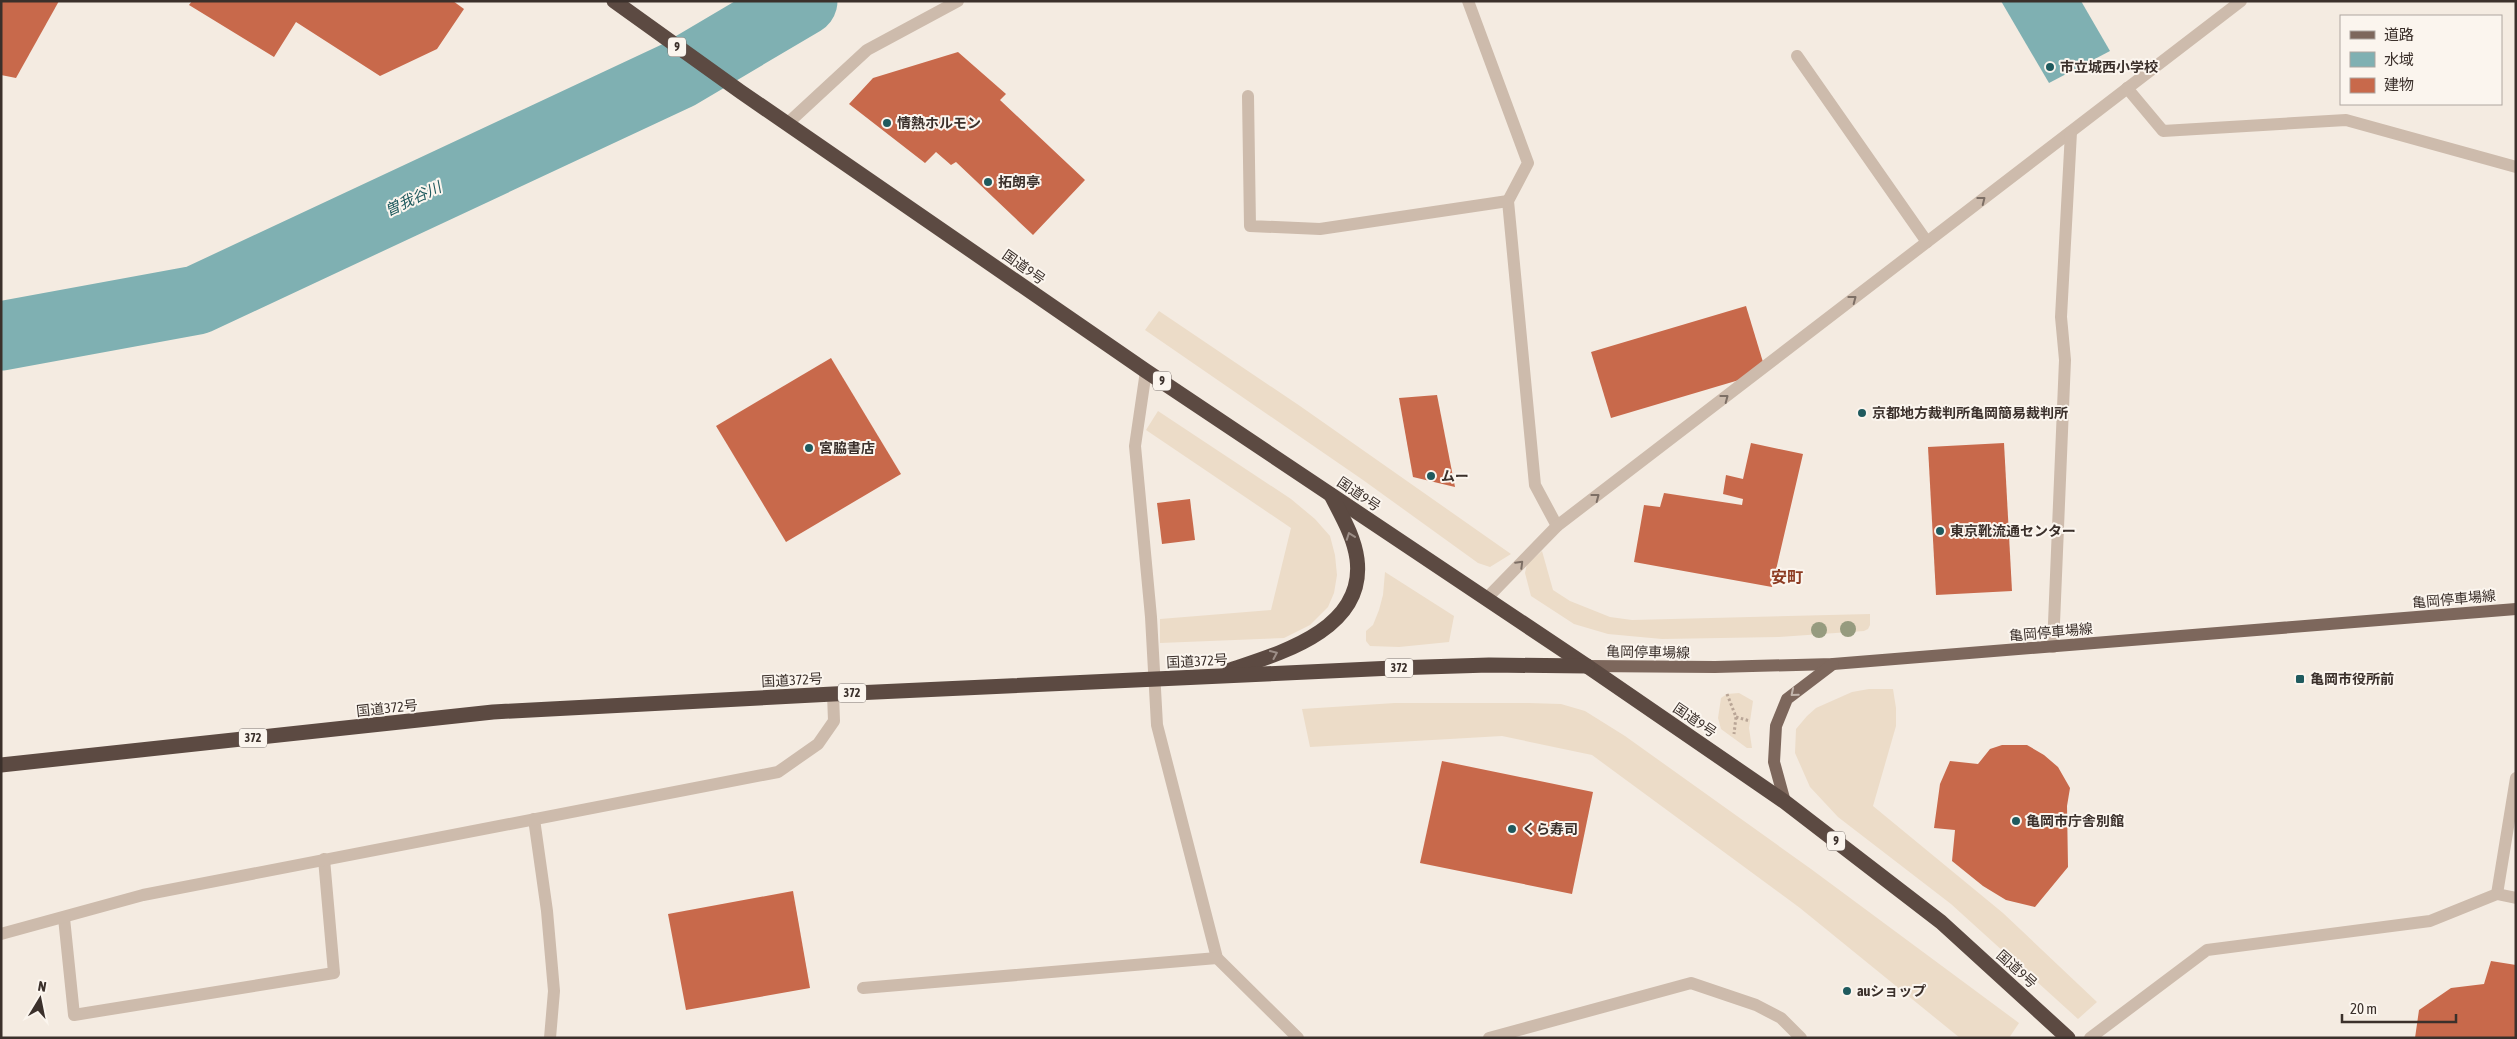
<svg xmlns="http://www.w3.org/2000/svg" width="2517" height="1039" viewBox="0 0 2517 1039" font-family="'Asap Condensed','Noto Sans JP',sans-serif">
<rect width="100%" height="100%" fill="#f4ebe1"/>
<g fill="#ecdcc8">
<path d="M 1159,311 L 1300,406 L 1511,554 L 1490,567 L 1478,563 L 1363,480 L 1145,330 Z"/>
<path d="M 1158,411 L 1291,499 L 1315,519 L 1330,536 L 1335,555 L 1337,575 L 1334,593 L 1328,607 L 1310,625 L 1284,638 L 1160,643 L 1160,619 L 1271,610 L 1291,528 L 1146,430 Z"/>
<path d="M 1542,551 L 1553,590 L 1570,601 L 1610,617 L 1632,620 L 1870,614 L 1870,625 L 1868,629 L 1864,631 L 1779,637 L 1662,639 L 1608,634 L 1574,624 L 1531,596 L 1525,573 L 1527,564 Z"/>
<path d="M 1385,572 L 1454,616 L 1449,642 L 1399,647 L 1370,646 L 1366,641 L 1366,631 L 1373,625 L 1379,610 L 1383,595 Z"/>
<path d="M 1869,689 L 1893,689 L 1896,708 L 1896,726 L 1873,806 L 2003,913 L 2097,1002 L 2078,1019 L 1951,904 L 1838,817 L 1810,787 L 1795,753 L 1796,729 L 1807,716 L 1816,708 L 1852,692 Z"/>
<path d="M 1739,693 L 1753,701 L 1749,728 L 1752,748 L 1747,748 L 1721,729 L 1718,718 L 1721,698 L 1727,694 Z"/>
<path d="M 1395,703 L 1529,703 L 1561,704 L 1585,711 L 1625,736 L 1811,869 L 2019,1023 L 2009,1038 L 1960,1038 L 1800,908 L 1592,755 L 1502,736 L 1310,747 L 1302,709 Z"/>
</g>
<path fill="#7fb0b2" d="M 2001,1 L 2081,1 L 2110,51 L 2049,83 Z"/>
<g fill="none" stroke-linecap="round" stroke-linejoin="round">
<path stroke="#7fb0b2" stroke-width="69" d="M 1,336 L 197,300 L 678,75 L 803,1"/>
</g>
<g fill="#c8694b">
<path d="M 1,1 L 59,1 L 16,78 L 1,75 Z"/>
<path d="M 192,1 L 453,1 L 464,9 L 437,49 L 380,76 L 296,22 L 274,57 L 189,5 Z"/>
<path d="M 958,52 L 1006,94 L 1000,100 L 1085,180 L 1033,235 L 956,162 L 951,165 L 936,152 L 925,163 L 849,104 L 873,78 Z"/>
<path d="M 1746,306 L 1766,372 L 1611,418 L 1591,352 Z"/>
<path d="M 831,358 L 901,474 L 786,542 L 716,426 Z"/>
<path d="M 1437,395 L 1455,487 L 1413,477 L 1399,398 Z"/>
<path d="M 1751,443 L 1803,454 L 1772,587 L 1634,562 L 1644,505 L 1660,507 L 1664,493 L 1742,505 L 1743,499 L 1723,494 L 1726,475 L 1743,479 Z"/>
<path d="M 2004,443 L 2012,591 L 1936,595 L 1928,447 Z"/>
<path d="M 1190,499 L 1195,540 L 1162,544 L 1157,503 Z"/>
<path d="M 2002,745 L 2027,745 L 2044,755 L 2058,767 L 2070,788 L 2067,806 L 2068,867 L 2035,907 L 2006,900 L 1983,886 L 1952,861 L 1955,830 L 1934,828 L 1940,784 L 1950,761 L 1978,764 L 1990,749 Z"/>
<path d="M 1442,761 L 1593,792 L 1572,894 L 1420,863 Z"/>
<path d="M 793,891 L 810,988 L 686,1010 L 668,914 Z"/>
<path d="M 2491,961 L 2516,965 L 2516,1038 L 2415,1038 L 2419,1010 L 2451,988 L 2484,984 Z"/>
</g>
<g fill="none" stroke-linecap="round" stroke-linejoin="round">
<g stroke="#b9a596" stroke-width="3" stroke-dasharray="2.5 2.5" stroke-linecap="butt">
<path d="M 1727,694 L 1736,717 L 1734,734"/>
<path d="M 1736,717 L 1750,721"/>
</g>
<g stroke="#cdbbac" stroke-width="12">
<path d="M 1468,1 L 1528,163 L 1508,201 L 1535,485 L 1557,526"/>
<path d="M 1797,56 L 1927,242"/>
<path d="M 2127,88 L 2163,131 L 2346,120 L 2516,167"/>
<path d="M 1248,96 L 1250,226 L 1320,229 L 1508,201"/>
<path d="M 788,123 L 867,50 L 958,1"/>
<path d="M 1146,371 L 1135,446 L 1151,617 L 1157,725 L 1217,958 L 1298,1038"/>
<path d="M 1486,599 L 1557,526 L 2241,1"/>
<path d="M 2053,647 L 2065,360 L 2061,317 L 2071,132"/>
<path d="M 534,819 L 547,911 L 554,991 L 550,1038"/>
<path d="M 2497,894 L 2516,778"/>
<path d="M 64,918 L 74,1015 L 334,973 L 324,859"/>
<path d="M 1,934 L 143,895 L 778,772 L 818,744 L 834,721 L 833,694"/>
<path d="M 863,988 L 1217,958"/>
<path d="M 1489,1038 L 1691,983 L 1756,1005 L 1781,1018 L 1801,1038"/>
<path d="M 2090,1038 L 2207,950 L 2430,921 L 2497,894 L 2516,898"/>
</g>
<g stroke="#7d675c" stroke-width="12">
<path d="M 1587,666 L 1715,667 L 1833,664 L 2516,609"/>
<path d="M 1785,802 L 1774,762 L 1776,726 L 1787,699 L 1833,664"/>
</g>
<g stroke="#5c4a42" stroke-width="15">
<path d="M 614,1 L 741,92 L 1146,371 L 1587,666 L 1785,802 L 1941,922 L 2068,1038"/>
<path d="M 1230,670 C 1281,653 1366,629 1357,559 C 1354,536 1341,515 1331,495"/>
<path d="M 1,765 L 493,712 L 833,694 L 1393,668 L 1489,665 L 1587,666"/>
</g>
</g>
<g fill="#969b7f">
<circle cx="1848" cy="629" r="8"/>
<circle cx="1819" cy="630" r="8"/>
</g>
<defs><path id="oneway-chevron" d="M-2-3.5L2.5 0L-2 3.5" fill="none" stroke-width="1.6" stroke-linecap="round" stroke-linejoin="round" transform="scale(1.25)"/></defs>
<g stroke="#7d6f65">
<use href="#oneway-chevron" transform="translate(1982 200) rotate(-38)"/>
<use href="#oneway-chevron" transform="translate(1853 299) rotate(-37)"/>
<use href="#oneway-chevron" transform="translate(1725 398) rotate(-37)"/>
<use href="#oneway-chevron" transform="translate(1596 497) rotate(-37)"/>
<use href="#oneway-chevron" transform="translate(1520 564) rotate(-45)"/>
</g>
<g stroke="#9c8e87">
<use href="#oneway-chevron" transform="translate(1350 536) rotate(-110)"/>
<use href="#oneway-chevron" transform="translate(1274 654) rotate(-24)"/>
</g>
<use stroke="#c2b5ac" href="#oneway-chevron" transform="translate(1794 693) rotate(140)"/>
<g fill="#1f5a5e" stroke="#fbf5ee" stroke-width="2">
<circle cx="2050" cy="67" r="5"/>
<circle cx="887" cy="123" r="5"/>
<circle cx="988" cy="182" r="5"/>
<circle cx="1862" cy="413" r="5"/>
<circle cx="809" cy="448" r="5"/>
<circle cx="1431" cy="476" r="5"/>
<circle cx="1940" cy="531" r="5"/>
<rect x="2295" y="674" width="10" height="10" rx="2.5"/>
<circle cx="2016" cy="821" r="5"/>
<circle cx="1512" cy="829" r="5"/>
<circle cx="1847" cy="991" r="5"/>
</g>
<g text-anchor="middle" stroke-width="4" stroke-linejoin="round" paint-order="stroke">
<g fill="#fbf5ee" stroke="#756b66" stroke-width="1">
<rect x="668" y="37.5" width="18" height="19" rx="4"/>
<rect x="1153" y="371.5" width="18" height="19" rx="4"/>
<rect x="1385" y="658.5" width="28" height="19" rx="4"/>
<rect x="838" y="683.5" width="28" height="19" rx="4"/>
<rect x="239" y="728.5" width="28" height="19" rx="4"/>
<rect x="1827" y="831.5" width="18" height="19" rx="4"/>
</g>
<g font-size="12" font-weight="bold" fill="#3b302b">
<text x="677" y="51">9</text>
<text x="1162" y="385">9</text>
<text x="1399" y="672">372</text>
<text x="852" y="697">372</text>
<text x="253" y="742">372</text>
<text x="1836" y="845">9</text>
</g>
<g font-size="14" font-weight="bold" fill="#3b302b" stroke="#fbf5ee" text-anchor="start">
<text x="2060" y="72">市立城西小学校</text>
<text x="897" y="128">情熱ホルモン</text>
<text x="998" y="187">拓朗亭</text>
<text x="1872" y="418">京都地方裁判所亀岡簡易裁判所</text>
<text x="819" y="453">宮脇書店</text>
<text x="1441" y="481">ムー</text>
<text x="1950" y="536">東京靴流通センター</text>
<text x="2310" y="684">亀岡市役所前</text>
<text x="2026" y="826">亀岡市庁舎別館</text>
<text x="1522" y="834">くら寿司</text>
<text x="1857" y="996">auショップ</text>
</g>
<g font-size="14" fill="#3b302b" stroke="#fbf5ee">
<text transform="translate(1024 267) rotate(35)" y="5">国道9号</text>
<text transform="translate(1359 494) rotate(34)" y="5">国道9号</text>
<text transform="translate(2454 599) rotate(-5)" y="5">亀岡停車場線</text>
<text transform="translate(2051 632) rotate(-5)" y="5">亀岡停車場線</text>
<text transform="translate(1648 652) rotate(1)" y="5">亀岡停車場線</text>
<text transform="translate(1197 661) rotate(-3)" y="5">国道372号</text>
<text transform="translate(792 680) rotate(-3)" y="5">国道372号</text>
<text transform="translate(387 708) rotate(-6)" y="5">国道372号</text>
<text transform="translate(1695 720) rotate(34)" y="5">国道9号</text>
<text transform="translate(2017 969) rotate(42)" y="5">国道9号</text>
</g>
<g font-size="15" font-style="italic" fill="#1f5a5e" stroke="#fbf5ee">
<text transform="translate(413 199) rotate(-25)" y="5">曽我谷川</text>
</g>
<g font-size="16" font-weight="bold" fill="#8c3b22" stroke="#fbf5ee">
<text x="1787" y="583">安町</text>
</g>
</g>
<rect width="2517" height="1039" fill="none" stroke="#3b302b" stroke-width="5"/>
<rect x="2340" y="15" width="162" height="90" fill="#fbf5ee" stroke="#aea6a0"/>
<rect x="2350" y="31" width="25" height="8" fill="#7d675c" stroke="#aea6a0"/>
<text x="2384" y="40" font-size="15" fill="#3b302b">道路</text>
<rect x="2350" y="52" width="25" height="15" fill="#7fb0b2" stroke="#aea6a0"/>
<text x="2384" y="65" font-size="15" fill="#3b302b">水域</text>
<rect x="2350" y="78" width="25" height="15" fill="#c8694b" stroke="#aea6a0"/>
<text x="2384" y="90" font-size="15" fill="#3b302b">建物</text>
<g transform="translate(40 999) rotate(10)" stroke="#fbf5ee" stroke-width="4" paint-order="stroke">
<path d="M0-4L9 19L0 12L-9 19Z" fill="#3b302b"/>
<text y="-8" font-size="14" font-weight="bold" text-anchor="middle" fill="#3b302b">N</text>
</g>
<path d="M2342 1014v8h114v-8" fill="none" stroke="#3b302b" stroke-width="2.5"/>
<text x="2350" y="1014" font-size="15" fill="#3b302b" stroke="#fbf5ee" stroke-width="4" paint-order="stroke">20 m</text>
</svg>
